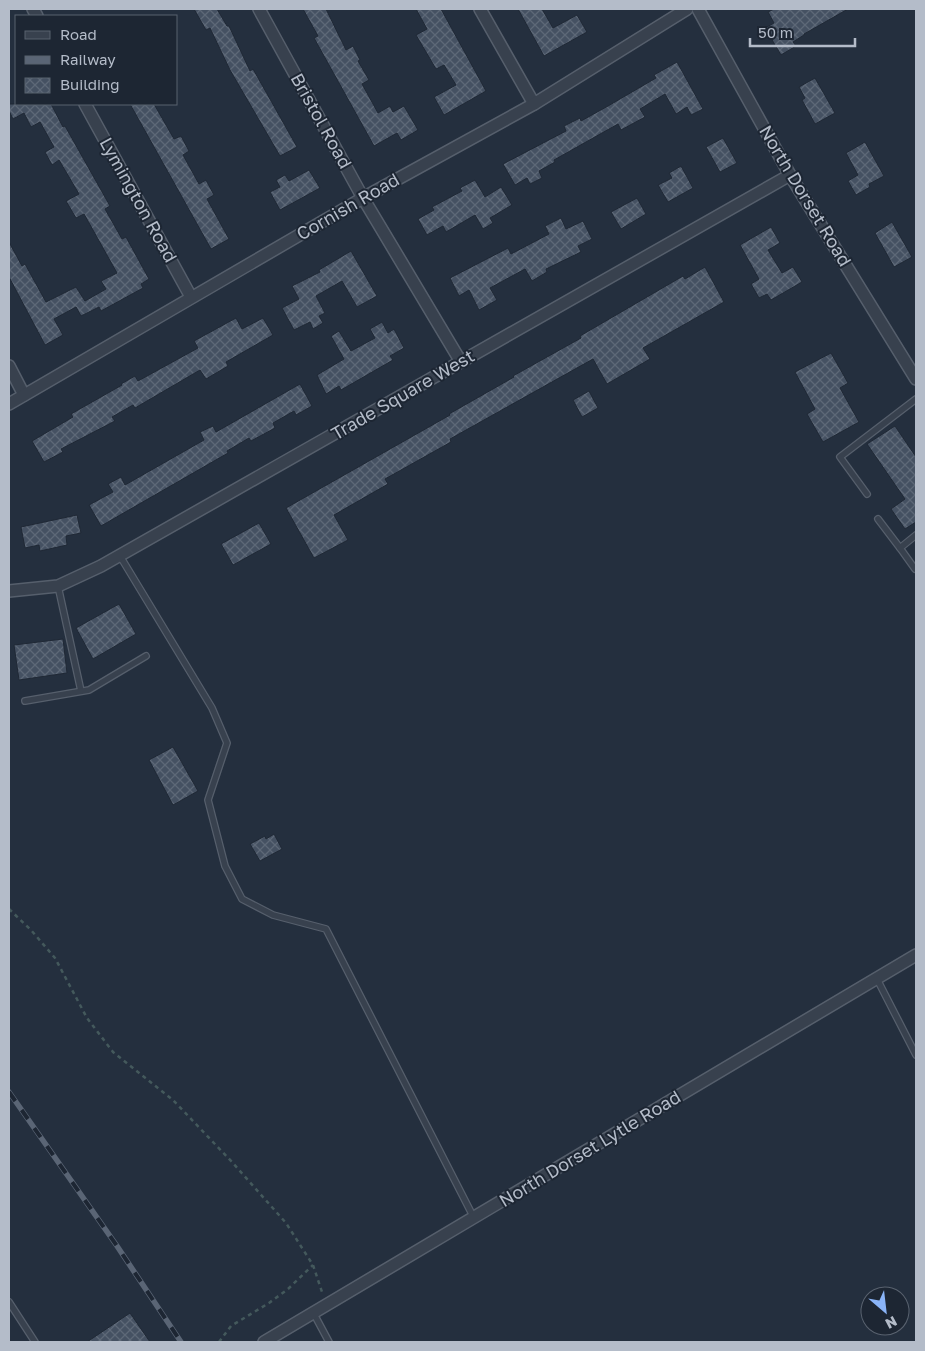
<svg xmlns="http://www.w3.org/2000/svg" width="925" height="1351" viewBox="0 0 925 1351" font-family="'Golos Text',sans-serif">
<defs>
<pattern id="building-cross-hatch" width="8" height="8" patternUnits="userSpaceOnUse" patternTransform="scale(1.25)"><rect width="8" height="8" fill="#455162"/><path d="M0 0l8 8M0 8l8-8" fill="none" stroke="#5d6877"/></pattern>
</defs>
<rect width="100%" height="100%" fill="#242f3e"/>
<g fill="url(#building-cross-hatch)" stroke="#1f2835">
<path d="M 194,9 L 217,9 L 227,26 L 229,26 L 250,71 L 253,69 L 297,147 L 280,156 L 230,70 L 210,28 L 206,30 Z"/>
<path d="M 303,9 L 326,9 L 346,50 L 353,46 L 360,60 L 358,61 L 369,80 L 362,84 L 378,113 L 390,106 L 393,112 L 404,106 L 418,130 L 401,140 L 397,133 L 374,146 L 314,38 L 318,36 Z"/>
<path d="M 416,9 L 441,9 L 486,91 L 444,115 L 434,97 L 456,85 L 444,65 L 436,69 L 416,35 L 427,29 Z"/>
<path d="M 518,9 L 542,9 L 553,28 L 577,15 L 587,32 L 544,56 Z"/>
<path d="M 774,9 L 848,9 L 804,34 L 804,35 L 793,42 L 796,46 L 781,55 L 765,28 L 774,23 L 768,12 Z"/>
<path d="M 677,62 L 703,109 L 691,115 L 687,107 L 676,114 L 665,94 L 640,109 L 645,117 L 621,130 L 618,124 L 554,160 L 555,162 L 539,171 L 542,178 L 530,184 L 527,178 L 515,185 L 503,164 L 566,131 L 564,126 L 580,118 L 581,121 L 608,106 L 656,78 L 654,75 Z"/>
<path d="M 815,78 L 835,113 L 815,124 L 802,100 L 805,98 L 799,87 Z"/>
<path d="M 9,104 L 51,104 L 63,127 L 65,126 L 110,206 L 105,209 L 122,239 L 126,237 L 149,279 L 141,284 L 143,288 L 101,311 L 99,307 L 81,316 L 76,307 L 54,319 L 63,335 L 45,345 L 9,277 L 9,242 L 22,266 L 25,264 L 46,302 L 76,287 L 85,301 L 106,289 L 101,281 L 117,273 L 84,214 L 76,218 L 66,201 L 79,194 L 59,160 L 52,165 L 45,152 L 54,147 L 40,122 L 31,127 L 24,113 L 13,119 L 9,111 Z"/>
<path d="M 130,104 L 154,104 L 174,139 L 181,136 L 189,151 L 183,155 L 199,184 L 206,180 L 214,195 L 207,199 L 229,239 L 211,249 Z"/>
<path d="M 723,138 L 737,163 L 720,172 L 706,147 Z"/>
<path d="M 865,142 L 884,176 L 869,184 L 870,187 L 856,195 L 848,181 L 858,175 L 846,153 Z"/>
<path d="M 681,166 L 693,188 L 668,202 L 658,185 L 672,178 L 669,173 Z"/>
<path d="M 309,170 L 320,188 L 280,210 L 270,192 L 280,187 L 276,180 L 285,175 L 289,181 Z"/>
<path d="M 475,180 L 485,197 L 501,187 L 512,205 L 490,218 L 493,223 L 483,229 L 475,215 L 446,232 L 443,226 L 427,235 L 418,219 L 434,210 L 432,207 L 462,191 L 460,188 Z"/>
<path d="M 637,198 L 646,214 L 621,229 L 611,212 Z"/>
<path d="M 561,218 L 566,229 L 583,221 L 592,239 L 578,246 L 581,252 L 546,269 L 547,272 L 532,281 L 525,269 L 490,288 L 497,300 L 479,310 L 469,290 L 459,296 L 450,278 L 508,248 L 511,254 L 549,234 L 545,226 Z"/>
<path d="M 892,222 L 912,257 L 894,267 L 875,233 Z"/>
<path d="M 771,227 L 780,243 L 768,250 L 782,273 L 793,267 L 802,282 L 771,300 L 767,294 L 759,298 L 751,284 L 759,279 L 740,245 Z"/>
<path d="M 351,251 L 377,296 L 357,307 L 342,281 L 316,296 L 325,313 L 319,316 L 323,323 L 313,329 L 310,322 L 294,330 L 282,308 L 299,299 L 292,286 L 320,272 L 319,270 Z"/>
<path d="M 705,267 L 724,302 L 643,348 L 650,359 L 607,384 L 593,359 L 450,439 L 451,442 L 385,479 L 388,484 L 334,515 L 348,540 L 314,558 L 286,508 L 450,415 L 449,414 L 514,377 L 513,376 L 581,338 L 580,336 L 671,283 L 683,276 L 685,279 Z"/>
<path d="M 236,318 L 242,329 L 263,318 L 273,335 L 226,362 L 228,366 L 206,379 L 200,370 L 135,408 L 133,405 L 112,417 L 115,421 L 61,449 L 63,452 L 44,462 L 32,441 L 73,417 L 71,414 L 122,385 L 121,384 L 135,376 L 138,381 L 198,348 L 194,341 Z"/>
<path d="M 382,322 L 388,333 L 394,329 L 404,348 L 390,356 L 393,360 L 341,390 L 339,386 L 326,394 L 317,375 L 344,359 L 331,336 L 339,331 L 351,351 L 375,338 L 370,329 Z"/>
<path d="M 831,353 L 848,383 L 840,388 L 859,422 L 823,442 L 807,414 L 815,409 L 795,372 Z"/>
<path d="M 300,384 L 312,406 L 296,415 L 294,411 L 273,423 L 275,428 L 251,441 L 249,438 L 227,451 L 228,453 L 101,526 L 89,505 L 113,492 L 108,484 L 121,477 L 125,485 L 204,440 L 200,432 L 213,426 L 216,432 Z"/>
<path d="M 589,391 L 598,408 L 582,417 L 573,400 Z"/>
<path d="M 895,426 L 916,457 L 916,522 L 905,529 L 891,509 L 905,499 L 867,444 Z"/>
<path d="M 77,515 L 81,533 L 66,536 L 67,545 L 40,551 L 39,545 L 25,548 L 21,527 Z"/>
<path d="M 259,523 L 271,544 L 233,565 L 221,544 Z"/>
<path d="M 119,604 L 136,634 L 93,659 L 76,628 Z"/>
<path d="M 63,639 L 67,673 L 19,680 L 14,645 Z"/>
<path d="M 173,747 L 198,791 L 173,805 L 149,760 Z"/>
<path d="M 274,834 L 282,849 L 260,861 L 250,844 L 265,836 L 266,839 Z"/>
<path d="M 130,1313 L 150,1342 L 87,1342 Z"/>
</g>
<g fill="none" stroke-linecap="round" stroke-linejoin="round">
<g stroke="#565f6c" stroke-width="8">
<g id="lane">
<path d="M 867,494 L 840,457 L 916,399"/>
<path d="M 878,519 L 900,548"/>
<path d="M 120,556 L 212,708 L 227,743 L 208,800 L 225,866 L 242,899 L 273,915 L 326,929 L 474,1218"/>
<path d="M 915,569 L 900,548 L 916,535"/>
<path d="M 58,586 L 81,691"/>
<path d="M 25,701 L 89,690 L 146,656"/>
<path d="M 877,979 L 916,1055"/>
<path d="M 9,1302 L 35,1342"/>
<path d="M 314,1314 L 329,1342"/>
</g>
</g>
<g stroke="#565f6c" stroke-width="14">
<g id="street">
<path d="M 33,9 L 37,16"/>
<path d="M 259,9 L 363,198 L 461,362"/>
<path d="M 480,9 L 534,104"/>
<path d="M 698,9 L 790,175 L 916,379"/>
<path d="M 85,104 L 191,297"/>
<path d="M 9,366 L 24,395"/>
<path d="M 9,404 L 363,198 L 534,104 L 687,9"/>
<path d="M 9,591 L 58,586 L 101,566 L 790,175"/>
<path d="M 264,1342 L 916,955"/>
</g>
</g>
<g stroke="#44595c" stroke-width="2.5" stroke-dasharray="4 4" stroke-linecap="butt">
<path d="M 9,909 L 31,930 L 55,958 L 87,1018 L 113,1052 L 173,1100 L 232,1162 L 286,1223 L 313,1265 L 322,1292"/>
<path d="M 219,1342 L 231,1326 L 269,1303 L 288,1289 L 313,1265"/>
</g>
<use href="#lane" stroke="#38414e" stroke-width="5.5"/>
<use href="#street" stroke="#38414e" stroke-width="11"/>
<g stroke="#5a6575" stroke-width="5.5">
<path id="rail" d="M 9,1092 L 117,1246 L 181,1342"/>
</g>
<use href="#rail" stroke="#1d2633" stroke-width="4" stroke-dasharray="11" stroke-linecap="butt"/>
</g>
<g text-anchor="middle" stroke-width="4" stroke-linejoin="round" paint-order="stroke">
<g font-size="18" fill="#b4bcc9" stroke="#1d2633">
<text transform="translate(321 121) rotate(61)" y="6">Bristol Road</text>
<text transform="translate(805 196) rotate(59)" y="6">North Dorset Road</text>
<text transform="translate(138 200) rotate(61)" y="6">Lymington Road</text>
<text transform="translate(348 207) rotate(-30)" y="6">Cornish Road</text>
<text transform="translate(403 395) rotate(-30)" y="6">Trade Square West</text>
<text transform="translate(590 1149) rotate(-31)" y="6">North Dorset Lytle Road</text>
</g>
</g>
<rect width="925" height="1351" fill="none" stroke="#b4bcc9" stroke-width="20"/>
<rect x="15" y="15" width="162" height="90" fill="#1d2633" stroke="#59626f"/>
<rect x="25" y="31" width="25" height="8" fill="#38414e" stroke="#59626f"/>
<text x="60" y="40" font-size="15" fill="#b4bcc9">Road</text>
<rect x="25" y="56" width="25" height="8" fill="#5a6575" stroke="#59626f"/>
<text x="60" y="65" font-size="15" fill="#b4bcc9">Railway</text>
<rect x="25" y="78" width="25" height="15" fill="url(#building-cross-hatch)" stroke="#59626f"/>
<text x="60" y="90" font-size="15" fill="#b4bcc9">Building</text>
<g transform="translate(885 1311) rotate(152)"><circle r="24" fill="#1d2633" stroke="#59626f"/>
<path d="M0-4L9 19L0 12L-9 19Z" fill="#8ab4f8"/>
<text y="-8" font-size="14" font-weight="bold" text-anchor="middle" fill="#b4bcc9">N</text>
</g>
<path d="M750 38v8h105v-8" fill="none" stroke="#b4bcc9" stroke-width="2.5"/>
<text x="758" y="38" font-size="15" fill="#b4bcc9" stroke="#1d2633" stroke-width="4" paint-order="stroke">50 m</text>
</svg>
